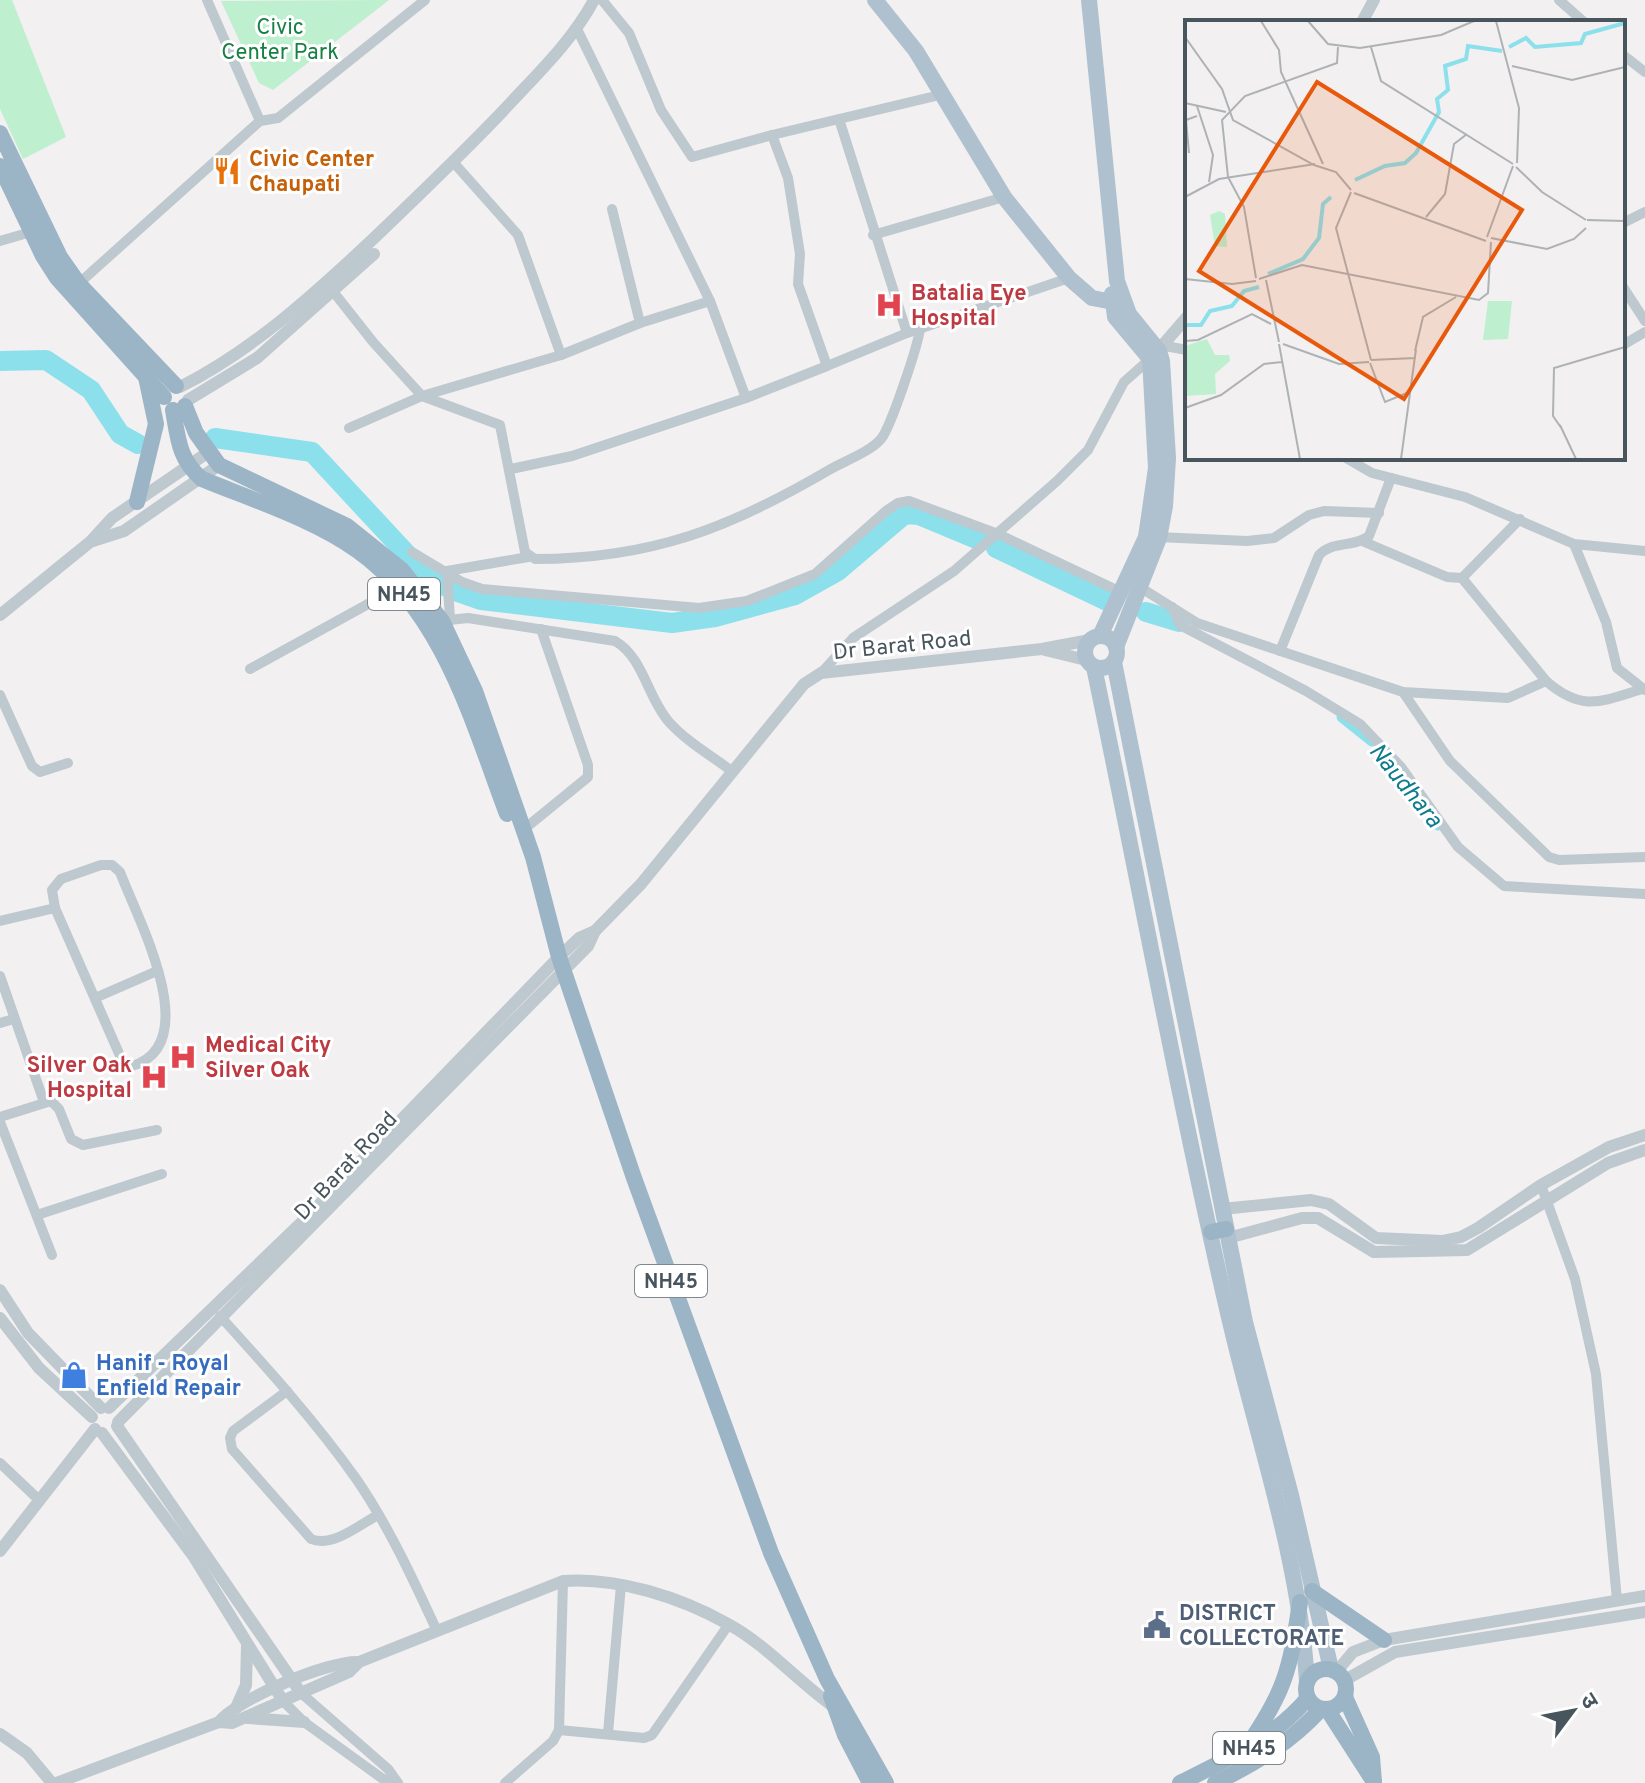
<svg xmlns="http://www.w3.org/2000/svg" width="1645" height="1783" viewBox="0 0 1645 1783" font-family="Overpass,'Noto Sans Devanagari',sans-serif">
<rect width="100%" height="100%" fill="#f2f0f0"/>
<g fill="#beefce">
<path d="M 0,0 L 12,0 L 66,137 L 23,159 L 0,109 Z"/>
<path d="M 389,0 L 273,90 L 259,83 L 221,1 Z"/>
</g>
<g fill="none" stroke-linecap="round" stroke-linejoin="round">
<g stroke="#8be0ec" stroke-width="11">
<path d="M 1342,717 L 1372,741"/>
<path d="M 1397,769 L 1438,825"/>
</g>
<g stroke="#8be0ec" stroke-width="20">
<path d="M 0,361 L 46,360 L 91,390 L 120,434 L 138,444"/>
<path d="M 215,438 L 312,452 L 429,578 L 455,591 L 481,600 L 672,623 L 715,617 L 795,595 L 838,571 L 905,514 L 919,515 L 979,540"/>
<path d="M 996,548 L 1107,601"/>
<path d="M 1146,612 L 1179,622"/>
</g>
<g stroke="#bec8cf" stroke-width="10">
<path d="M 207,0 L 260,121"/>
<path d="M 602,0 L 629,33 L 661,110 L 692,157 L 772,135"/>
<path d="M 1559,0 L 1584,22"/>
<path d="M 578,31 L 710,301 L 746,398 L 827,366 L 798,284 L 800,254 L 788,178 L 772,135 L 944,94"/>
<path d="M 1623,55 L 1645,72"/>
<path d="M 839,119 L 907,333"/>
<path d="M 454,163 L 518,235 L 561,355"/>
<path d="M 612,209 L 640,323"/>
<path d="M 1623,223 L 1645,212"/>
<path d="M 873,235 L 1004,197"/>
<path d="M 0,241 L 31,232"/>
<path d="M 328,285 L 373,342 L 422,396 L 500,425 L 525,552 L 535,559 C 651,559 730,528 829,470 C 844,461 870,452 881,439 C 891,427 918,345 920,329"/>
<path d="M 76,286 L 260,121 L 278,118 L 425,0"/>
<path d="M 1623,287 L 1645,321"/>
<path d="M 1623,345 L 1645,332"/>
<path d="M 1165,346 L 1187,350"/>
<path d="M 827,366 L 907,333 L 1069,278"/>
<path d="M 349,428 L 422,396 L 561,355 L 640,323 L 710,301"/>
<path d="M 1346,458 L 1372,473 L 1465,497 L 1574,544 L 1645,551"/>
<path d="M 511,469 L 572,456 L 746,398"/>
<path d="M 1157,537 L 1247,541 L 1274,538 L 1309,515 L 1324,511 L 1379,513"/>
<path d="M 1362,541 L 1447,577 L 1462,578 L 1520,519"/>
<path d="M 1574,544 L 1606,622 L 1617,668 L 1645,690"/>
<path d="M 412,552 L 462,582 L 482,589 L 699,608 L 747,601 L 815,574 L 886,511 L 898,503 L 909,501 L 998,534 L 1123,593"/>
<path d="M 1138,586 L 1197,623 L 1403,692 L 1508,698 L 1546,681 L 1462,578"/>
<path d="M 1172,607 L 1180,625 L 1306,691 L 1360,724 L 1401,767 L 1458,847 L 1504,886 L 1645,894"/>
<path d="M 450,620 L 447,571 L 528,557"/>
<path d="M 439,621 L 468,618 L 615,641 C 644,658 647,697 669,722 C 687,742 712,756 733,772"/>
<path d="M 1280,651 L 1319,555 C 1334,540 1353,548 1369,536 L 1391,478"/>
<path d="M 250,669 L 399,587"/>
<path d="M 821,673 L 853,638 L 954,571 L 1057,481 L 1088,450 L 1124,382 L 1150,359"/>
<path d="M 1546,681 C 1582,712 1600,702 1642,689"/>
<path d="M 1403,692 L 1450,761 L 1549,857 L 1559,860 L 1645,857"/>
<path d="M 0,695 L 32,766 L 40,772 L 68,763"/>
<path d="M 523,830 L 588,777 L 588,765 L 541,629"/>
<path d="M 101,865 L 112,865 L 120,872 C 137,918 206,1044 132,1066 L 121,1058 L 55,908 L 52,890 L 61,879 Z"/>
<path d="M 0,921 L 55,908"/>
<path d="M 0,976 L 44,1102"/>
<path d="M 95,998 L 157,971"/>
<path d="M 0,1023 L 14,1019"/>
<path d="M 0,1117 L 51,1101 L 59,1109 L 71,1139 L 83,1145 L 157,1130"/>
<path d="M 0,1122 L 52,1255"/>
<path d="M 1541,1185 L 1575,1279 L 1596,1374 L 1617,1600"/>
<path d="M 37,1215 L 162,1174"/>
<path d="M 220,1316 C 268,1369 316,1422 357,1480 C 389,1527 413,1579 437,1631"/>
<path d="M 287,1391 L 233,1431 L 230,1438 L 232,1449 L 311,1539 C 332,1548 359,1525 378,1515"/>
<path d="M 0,1463 L 38,1499"/>
<path d="M 301,1693 L 388,1769 L 398,1783"/>
<path d="M 283,1701 L 304,1722 L 383,1779 L 394,1783"/>
<path d="M 559,1730 L 644,1738 L 652,1735 L 729,1624"/>
<path d="M 608,1733 L 621,1585"/>
<path d="M 505,1783 L 553,1741 L 559,1730 L 563,1581"/>
</g>
<g stroke="#bec8cf" stroke-width="12">
<path d="M 1362,22 L 1374,0"/>
<path d="M 1155,354 L 1187,317"/>
<path d="M 180,387 C 253,350 312,296 372,240 C 416,198 460,156 502,112 C 535,76 571,43 594,0"/>
<path d="M 188,400 L 257,358 L 374,254"/>
<path d="M 93,541 L 124,531 L 219,465"/>
<path d="M 0,615 L 90,542 L 112,518 L 207,453"/>
<path d="M 1045,650 L 1086,660"/>
<path d="M 1222,1209 L 1311,1200 L 1329,1204 L 1376,1238 L 1442,1241 L 1461,1237 L 1478,1228 L 1541,1185 L 1609,1147 L 1645,1135"/>
<path d="M 1228,1238 L 1302,1218 L 1318,1218 L 1374,1252 L 1467,1250 L 1608,1163 L 1645,1150"/>
<path d="M 0,1290 L 28,1333 L 101,1408"/>
<path d="M 0,1318 L 39,1368 L 92,1417"/>
<path d="M 109,1408 L 305,1219 L 559,957 L 579,938 L 595,931"/>
<path d="M 118,1422 L 588,946 L 595,931 L 641,884 L 804,684 L 821,673 L 1042,649 L 1090,640"/>
<path d="M 117,1426 L 301,1693"/>
<path d="M 102,1433 L 194,1557 L 283,1701"/>
<path d="M 0,1551 L 95,1429"/>
<path d="M 1337,1671 L 1353,1652 L 1384,1640 L 1645,1596"/>
<path d="M 1345,1680 L 1395,1652 L 1645,1612"/>
<path d="M 236,1708 L 246,1685 L 247,1646"/>
<path d="M 248,1718 L 304,1722"/>
<path d="M 219,1722 C 237,1699 330,1660 359,1662"/>
<path d="M 0,1734 L 27,1753 L 52,1783"/>
<path d="M 56,1783 L 219,1722 L 232,1723 L 349,1672 L 359,1662 L 563,1581 C 617,1577 680,1597 728,1624 C 767,1645 798,1682 834,1707"/>
</g>
<g stroke="#afc1ce" stroke-width="16">
<path d="M 875,0 L 916,51 L 1004,197 L 1069,278 L 1092,298 L 1124,304"/>
<path d="M 1089,0 L 1117,281 L 1129,314 L 1159,351 L 1162,361 L 1168,458 L 1165,506 L 1159,538 L 1116,647"/>
<circle cx="1101" cy="652" r="16"/>
<path d="M 1100,636 L 1146,537 L 1156,468 L 1150,359 L 1115,317 L 1112,294"/>
<path d="M 1114,662 L 1245,1322 L 1291,1495 L 1331,1669"/>
<path d="M 1094,667 C 1140,887 1180,1108 1231,1326 C 1259,1444 1299,1559 1307,1681"/>
</g>
<g stroke="#9bb4c6" stroke-width="16">
<path d="M 0,133 L 60,257 L 79,284 L 176,386"/>
<path d="M 0,166 L 43,256 L 57,278 L 164,397"/>
<path d="M 185,406 L 196,433 L 219,465 L 347,526 L 402,570 L 442,621 L 475,691 L 500,762 L 533,857 L 559,957 L 634,1178 L 771,1553 L 827,1679 L 886,1783"/>
<path d="M 173,410 C 178,439 179,460 202,479 C 253,500 313,519 358,551 C 443,612 472,721 507,814"/>
<path d="M 137,502 L 156,424 L 146,377"/>
<path d="M 1211,1232 L 1226,1229"/>
<path d="M 1312,1591 L 1384,1640"/>
<circle cx="1326" cy="1689" r="20"/>
<path d="M 831,1696 L 845,1735 L 870,1783"/>
<path d="M 1345,1697 L 1372,1757 L 1374,1782"/>
<path d="M 1327,1709 L 1374,1782"/>
<path d="M 1243,1752 C 1284,1694 1290,1672 1300,1602"/>
<path d="M 1180,1783 C 1228,1759 1273,1739 1308,1698"/>
<path d="M 1215,1783 C 1256,1763 1291,1742 1321,1709"/>
</g>
</g>
<defs>
<g id="restaurant-bare" transform="scale(2.16)"><path d="M-5-6h1v4h1v-4h1v4h1v-4h1v5L-1.5 .5V6h-2V.5L-5-1ZM5-6V6H3V1.5H1.5Q1.5-4 5-6Z" fill="#e8710a" stroke="#fff" stroke-width="2.5" paint-order="stroke"/></g>
<g id="hospital-bare" transform="scale(2.16)"><path d="M-5-5h3v3.5h4V-5h3V5h-3V1.5h-4V5h-3Z" fill="#e0444e" stroke="#fff" stroke-width="2.5" paint-order="stroke"/></g>
<g id="shop-bare" transform="scale(2.16)"><path d="M-5-2.5h2.3a2.7 3.5 0 0 1 5.4 0H5L5.5 6h-11ZM-1.5-2.5h3a1.5 2.3 0 0 0-3 0Z" fill="#3f7fe0" stroke="#fff" stroke-width="2.5" paint-order="stroke"/></g>
<g id="civic-bare" transform="scale(2.16)"><path d="M-.6-6.5H3V-4.5H.6V-3L4-1V1h2V6H-6V1h2V-1L-.6-3ZM-1.2 2.5V6h2.4V2.5Z" fill="#5c6f8a" stroke="#fff" stroke-width="2.5" paint-order="stroke"/></g>
</defs>
<g fill-rule="evenodd">
<use href="#restaurant-bare" x="227" y="171"/>
<use href="#hospital-bare" x="889" y="305"/>
<use href="#hospital-bare" x="183" y="1057"/>
<use href="#hospital-bare" x="154" y="1077"/>
<use href="#shop-bare" x="74" y="1375"/>
<use href="#civic-bare" x="1157" y="1625"/>
</g>
<g text-anchor="middle" stroke-width="6" stroke-linejoin="round" paint-order="stroke">
<g fill="#fff" stroke="#7f888e" stroke-width="2">
<rect x="368" y="578" width="72" height="32" rx="6"/>
<rect x="635" y="1265" width="72" height="32" rx="6"/>
<rect x="1213" y="1732" width="72" height="32" rx="6"/>
</g>
<g font-size="20" font-weight="bold" fill="#48555d">
<text x="404" y="601">NH45</text>
<text x="671" y="1288">NH45</text>
<text x="1249" y="1755">NH45</text>
</g>
<g font-size="22" fill="#178043" stroke="#fff">
<text x="280" y="34">Civic<tspan x="280" dy="25">Center Park</tspan></text>
</g>
<g font-size="22" font-weight="bold" fill="#c56008" stroke="#fff" text-anchor="start">
<text x="249" y="166">Civic Center<tspan x="249" dy="25">Chaupati</tspan></text>
</g>
<g font-size="22" font-weight="bold" fill="#be3a42" stroke="#fff" text-anchor="start">
<text x="911" y="300">Batalia Eye<tspan x="911" dy="25">Hospital</tspan></text>
<text x="205" y="1052">Medical City<tspan x="205" dy="25">Silver Oak</tspan></text>
<text x="132" y="1072" text-anchor="end">Silver Oak<tspan x="132" dy="25">Hospital</tspan></text>
</g>
<g font-size="22" fill="#48555d" stroke="#fff">
<text transform="translate(902 644) rotate(-6)" y="8">Dr Barat Road</text>
<text transform="translate(345 1165) rotate(-47)" y="8">Dr Barat Road</text>
</g>
<g font-size="22" font-weight="bold" fill="#366cbe" stroke="#fff" text-anchor="start">
<text x="96" y="1370">Hanif - Royal<tspan x="96" dy="25">Enfield Repair</tspan></text>
</g>
<g font-size="22" font-weight="bold" fill="#4e5e75" stroke="#fff" text-anchor="start">
<text x="1179" y="1620">DISTRICT<tspan x="1179" dy="25">COLLECTORATE</tspan></text>
</g>
<g font-size="24" font-style="italic" fill="#0d7c8d" stroke="#fff">
<text transform="translate(1406 785) rotate(51)" y="8">Naudhara</text>
</g>
</g>
<g transform="translate(1185 20)">
<rect width="440" height="440" fill="#f2f0f0"/>
<path d="M 34,191 L 40,194 L 42,227 L 30,226 L 25,195 ZM 303,281 L 327,281 L 323,319 L 298,320 ZM 22,319 L 30,335 L 44,335 L 45,341 L 30,354 L 31,374 L 0,376 L 0,326 Z" fill="#beefce"/>
<path fill="none" stroke="#8be0ec" stroke-width="4" d="M 324,27 L 341,18 L 350,27 L 396,23 L 400,14 L 440,3M 170,160 L 200,146 L 220,143 L 231,133 L 254,92 L 252,79 L 263,70 L 260,46 L 281,39 L 283,26 L 317,31M 83,254 L 118,239 L 134,218 L 138,184 L 146,177M 0,305 L 16,305 L 25,291 L 47,286 L 59,271 L 74,267"/>
<path fill="none" stroke="#aeb2b5" stroke-width="2" d="M 76,1 L 94,30 L 96,52 L 138,144M 123,1 L 143,24 L 175,28 L 256,15 L 289,1M 311,1 L 334,88 L 332,143M 0,17 L 37,69 L 48,100 L 129,145 L 151,152 L 166,170M 186,27 L 196,61 L 328,144M 327,46 L 387,60 L 440,47M 0,83 L 41,92M 12,86 L 28,135 L 24,162M 4,133 L 1,100 L 12,96M 331,147 L 357,172 L 401,200M 166,172 L 151,208 L 186,340M 169,173 L 301,221M 0,177 L 34,159 L 130,144M 241,197 L 260,174 L 269,124 L 282,114M 402,200 L 440,201M 302,217 L 328,146M 306,218 L 362,229 L 389,219 L 401,208M 71,258 L 59,187 L 43,157 L 37,100 L 60,76 L 152,43 L 153,27M 0,259 L 47,264 L 71,261M 74,259 L 117,245 L 294,280 L 303,273 L 306,222M 81,260 L 94,322M 0,321 L 13,320 L 67,294 L 86,304M 94,324 L 115,439M 98,324 L 154,344 L 184,342M 230,331 L 238,297 L 271,277M 186,340 L 230,338M 185,343 L 200,382 L 222,373M 0,388 L 36,375 L 79,344 L 97,342M 375,405 L 391,439M 377,409 L 368,396 L 369,348 L 440,327M 216,439 L 231,329"/>
<path fill="#e8590c" fill-opacity="0.15" stroke="#e8590c" stroke-width="4" d="M 132,62 L 337,190 L 219,379 L 14,251 Z"/>
<rect width="440" height="440" fill="none" stroke="#48555d" stroke-width="4"/>
</g>
<g transform="translate(1573 1711) rotate(58)" stroke="#ffffff" stroke-width="6" paint-order="stroke">
<path d="M0-6L14 30L0 20L-14 30Z" fill="#48555d"/>
<text y="-12" font-size="22" font-weight="bold" text-anchor="middle" fill="#48555d">उ</text>
</g>
</svg>
